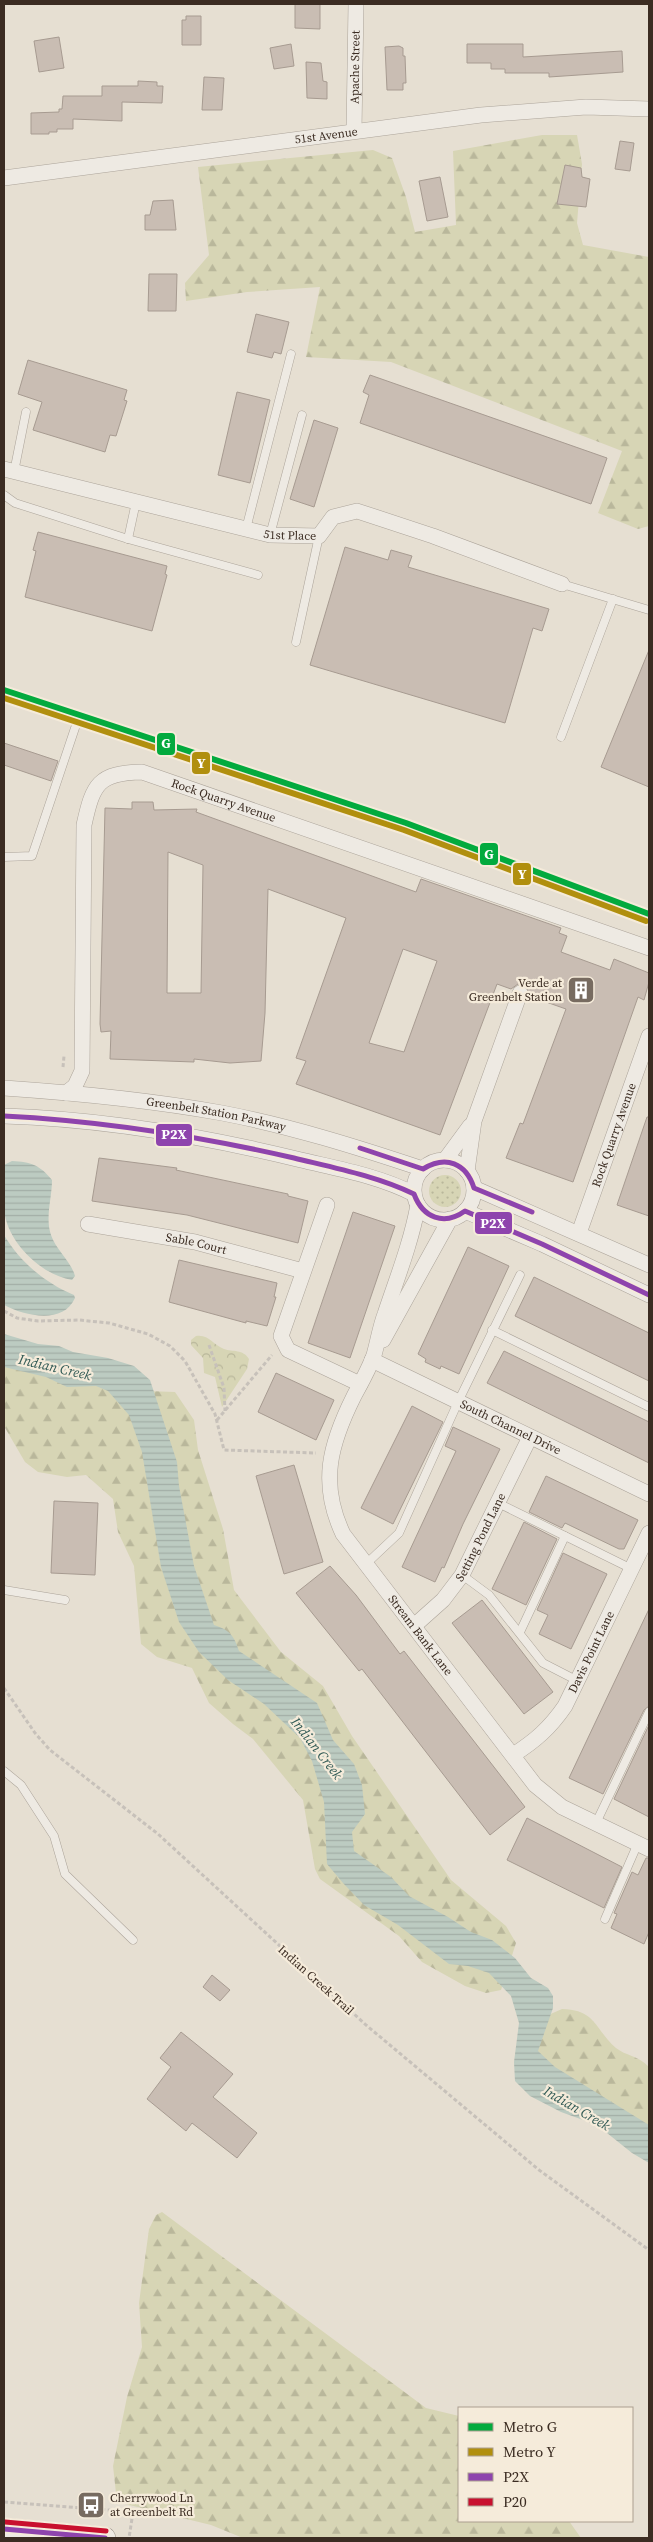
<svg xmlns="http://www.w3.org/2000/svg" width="653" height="2542" viewBox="0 0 653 2542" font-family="'Source Serif 4',serif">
<defs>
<pattern id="grass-dots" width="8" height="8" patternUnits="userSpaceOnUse" patternTransform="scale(1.25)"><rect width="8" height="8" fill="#d7d5b5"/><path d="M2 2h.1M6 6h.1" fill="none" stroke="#b9b79b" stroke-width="1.8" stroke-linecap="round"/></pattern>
<pattern id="forest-firs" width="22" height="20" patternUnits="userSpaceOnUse" patternTransform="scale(1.25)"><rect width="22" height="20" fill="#d7d5b5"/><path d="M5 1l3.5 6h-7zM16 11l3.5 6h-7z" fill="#b9b79b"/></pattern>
<pattern id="park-crowns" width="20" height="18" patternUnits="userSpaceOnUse" patternTransform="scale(1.25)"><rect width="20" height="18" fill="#d7d5b5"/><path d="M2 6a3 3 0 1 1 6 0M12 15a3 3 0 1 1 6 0" fill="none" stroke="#b9b79b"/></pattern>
<pattern id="water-rules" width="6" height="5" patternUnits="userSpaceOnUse" patternTransform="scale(1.25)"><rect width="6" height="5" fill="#bccbc1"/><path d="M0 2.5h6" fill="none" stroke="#a2aea6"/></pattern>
</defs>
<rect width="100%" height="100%" fill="#e6dfd2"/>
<circle fill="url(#grass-dots)" cx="445" cy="1191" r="16"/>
<g fill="url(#forest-firs)">
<path d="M 542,135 L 577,135 L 582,164 L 577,223 L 583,245 L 649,257 L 649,526 L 638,529 L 598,513 L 622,451 L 391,362 L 306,357 L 320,287 L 247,292 L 186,301 L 185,283 L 209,255 L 198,167 L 373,150 L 392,158 L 406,197 L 415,232 L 456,225 L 453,151 Z"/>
<path d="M 4,1355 L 119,1390 L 175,1392 L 194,1420 L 198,1450 L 223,1529 L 234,1590 L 281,1652 L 323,1686 L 352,1736 L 451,1880 L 506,1926 L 516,1943 L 501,1990 L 486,1993 L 465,1986 L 422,1962 L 399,1936 L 320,1879 L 315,1869 L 303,1800 L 253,1739 L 233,1724 L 209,1703 L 192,1668 L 157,1657 L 141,1644 L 134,1566 L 118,1532 L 113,1499 L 86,1475 L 67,1477 L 38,1472 L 25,1462 L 4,1426 Z"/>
<path d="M 562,2009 C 597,2010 594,2029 616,2048 C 626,2056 637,2055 649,2067 L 649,2147 L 531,2075 L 546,2016 Z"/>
<path d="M 162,2212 L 426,2408 L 459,2416 L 459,2521 L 569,2521 L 581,2538 L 243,2538 L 211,2525 L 117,2502 L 113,2466 L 127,2397 L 142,2347 L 139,2303 L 149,2229 L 156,2215 Z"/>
</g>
<path fill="url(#park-crowns)" d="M 196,1336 C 209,1334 213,1345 224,1349 C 233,1352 243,1349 249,1359 L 247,1369 L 222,1407 L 215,1377 L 204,1373 L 203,1358 L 191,1345 L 191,1340 Z"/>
<g fill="url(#water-rules)">
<path d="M 12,1161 C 31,1162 40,1165 52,1180 C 52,1198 45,1218 51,1235 C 56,1250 71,1261 75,1276 L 72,1280 C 42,1275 11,1245 5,1216 C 1,1200 4,1181 4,1165 Z"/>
<path d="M 4,1235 C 20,1262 45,1283 74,1295 L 75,1298 C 63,1325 25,1316 4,1305 Z"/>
<path d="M 4,1334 L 38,1344 L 59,1346 L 73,1352 L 108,1358 L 134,1366 L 150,1380 L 177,1462 L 179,1486 L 194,1566 L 214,1625 C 230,1630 234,1636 239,1651 L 317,1703 L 333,1740 L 354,1764 L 362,1785 L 365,1814 L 352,1832 L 354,1851 L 391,1877 L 409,1896 L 448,1917 L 471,1932 L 492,1940 L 515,1958 L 531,1978 L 548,1988 L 553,1996 L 553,2008 L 538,2051 L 555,2067 L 649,2125 L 649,2163 L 632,2153 L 597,2125 L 561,2112 L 530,2096 L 515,2081 L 514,2062 L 519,2023 L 511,1996 L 489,1973 L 468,1966 L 449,1964 L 398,1925 L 364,1905 L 343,1883 L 327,1864 L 324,1802 L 312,1761 L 300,1738 L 264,1704 L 228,1680 L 199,1652 L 179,1622 L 161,1567 L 142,1452 L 129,1415 L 108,1391 L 96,1386 L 67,1387 L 46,1377 L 4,1367 Z"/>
</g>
<g fill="#c9bdb3" stroke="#a79b91" fill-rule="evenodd">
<path d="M 295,4 L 320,4 L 320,29 L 295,28 Z"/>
<path d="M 186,16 L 201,16 L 201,45 L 182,45 L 182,20 L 186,20 Z"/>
<path d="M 59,37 L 64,68 L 39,72 L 34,41 Z"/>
<path d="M 291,44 L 294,66 L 274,69 L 270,48 Z"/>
<path d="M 467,44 L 523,44 L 523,57 L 622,51 L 623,72 L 549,77 L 549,73 L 505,73 L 505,69 L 491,69 L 491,63 L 467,63 Z"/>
<path d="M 399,46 L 403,48 L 403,56 L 405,56 L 406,83 L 403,83 L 403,90 L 387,90 L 385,47 Z"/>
<path d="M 306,62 L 321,63 L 323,81 L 327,82 L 327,99 L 307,98 Z"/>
<path d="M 204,77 L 224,78 L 222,110 L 202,110 Z"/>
<path d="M 138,81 L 157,82 L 157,86 L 163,86 L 162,103 L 122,102 L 122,121 L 73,119 L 73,129 L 57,129 L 57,132 L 49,132 L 49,134 L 31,134 L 31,113 L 59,112 L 59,109 L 62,109 L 63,96 L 102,96 L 102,86 L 138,86 Z"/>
<path d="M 620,141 L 634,143 L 630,171 L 615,169 Z"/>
<path d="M 565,165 L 581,168 L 582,177 L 590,179 L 586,207 L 557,204 Z"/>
<path d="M 440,177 L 448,217 L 427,221 L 419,181 Z"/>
<path d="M 173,200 L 176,230 L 145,230 L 145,215 L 150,215 L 153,201 Z"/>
<path d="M 149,274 L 177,274 L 176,311 L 148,311 Z"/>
<path d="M 256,314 L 289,322 L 281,354 L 274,352 L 272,358 L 247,352 Z"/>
<path d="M 28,360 L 127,390 L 124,400 L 127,401 L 116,436 L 110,435 L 105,452 L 33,430 L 42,402 L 18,394 Z"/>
<path d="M 370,375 L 607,458 L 591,504 L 360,423 L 369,395 L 363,392 Z"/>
<path d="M 237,392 L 270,400 L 250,483 L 218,475 Z"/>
<path d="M 314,420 L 338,428 L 314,507 L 290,499 Z"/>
<path d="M 38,532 L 167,566 L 165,574 L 167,575 L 152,631 L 25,597 L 36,551 L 33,550 Z"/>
<path d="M 345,547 L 388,560 L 391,550 L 412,556 L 408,567 L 549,609 L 542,631 L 533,628 L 505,723 L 310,665 Z"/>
<path d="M 649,650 L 649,787 L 601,767 Z"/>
<path d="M 4,743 L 58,761 L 51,781 L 4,765 Z"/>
<path d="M 132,802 L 153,802 L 154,810 L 197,809 L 196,812 L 416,892 L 421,879 L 561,928 L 559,933 L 567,936 L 561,952 L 610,970 L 614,959 L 649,973 L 649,982 L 644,1000 L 638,997 L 573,1182 L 506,1158 L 520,1123 L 523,1124 L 566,1009 L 529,996 L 527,987 L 523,984 L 518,984 L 511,989 L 497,984 L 440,1135 L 296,1084 L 306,1061 L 296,1058 L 346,918 L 268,889 L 265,1013 L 261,1061 L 230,1063 L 194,1059 L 194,1062 L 110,1059 L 111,1031 L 101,1032 L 100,1024 L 105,808 L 132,809 ZM 168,852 L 203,865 L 201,993 L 167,993 ZM 403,949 L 437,961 L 404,1052 L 369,1043 Z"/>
<path d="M 647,1117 L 649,1117 L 649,1216 L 617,1205 Z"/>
<path d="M 99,1158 L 177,1168 L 176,1170 L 288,1194 L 288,1196 L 308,1201 L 298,1243 L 187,1215 L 92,1201 Z"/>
<path d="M 353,1212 L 395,1226 L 350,1358 L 308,1343 Z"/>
<path d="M 468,1247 L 509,1266 L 459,1374 L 441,1366 L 440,1369 L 425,1362 L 426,1359 L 418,1354 Z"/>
<path d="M 179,1260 L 277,1283 L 274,1297 L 276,1297 L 267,1326 L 246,1321 L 246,1323 L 169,1302 Z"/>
<path d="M 534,1277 L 649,1333 L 649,1381 L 515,1316 Z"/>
<path d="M 504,1351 L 649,1422 L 649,1463 L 487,1383 Z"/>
<path d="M 276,1373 L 334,1400 L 316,1440 L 258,1412 Z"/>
<path d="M 412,1406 L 443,1422 L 393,1524 L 361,1508 Z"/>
<path d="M 453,1427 L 500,1449 L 463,1524 L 444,1568 L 442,1567 L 435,1582 L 402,1567 L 456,1451 L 445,1446 Z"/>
<path d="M 294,1465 L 323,1562 L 284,1574 L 256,1476 Z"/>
<path d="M 546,1476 L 638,1520 L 624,1549 L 619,1549 L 565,1523 L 562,1528 L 529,1512 Z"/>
<path d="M 54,1501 L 98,1503 L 95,1575 L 51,1573 Z"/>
<path d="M 524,1522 L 557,1539 L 526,1605 L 492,1589 Z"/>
<path d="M 563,1553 L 607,1574 L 571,1649 L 539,1634 L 548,1615 L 537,1610 Z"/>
<path d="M 330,1566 L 356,1595 L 400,1654 L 404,1651 L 525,1807 L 490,1835 L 362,1669 L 359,1671 L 296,1593 Z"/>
<path d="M 482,1600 L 553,1692 L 524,1714 L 452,1623 Z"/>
<path d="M 649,1609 L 649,1706 L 644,1710 L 603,1794 L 569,1778 Z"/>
<path d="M 649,1725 L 649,1817 L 614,1799 Z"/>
<path d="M 527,1818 L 622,1867 L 604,1908 L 507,1860 Z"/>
<path d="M 646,1858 L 649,1858 L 649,1932 L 644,1944 L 611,1928 L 617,1914 L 614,1913 L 632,1872 L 638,1875 Z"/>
<path d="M 212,1975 L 230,1990 L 220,2001 L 203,1987 Z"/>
<path d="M 181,2032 L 233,2074 L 213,2097 L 257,2133 L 237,2158 L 192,2123 L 186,2131 L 147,2099 L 171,2067 L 160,2058 Z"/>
</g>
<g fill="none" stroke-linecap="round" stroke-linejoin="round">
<g stroke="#aca49a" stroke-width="9">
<g id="lane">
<path d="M 14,472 L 26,412"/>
<path d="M 4,495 L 15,503 L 128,539 L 258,575"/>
<path d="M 246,529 L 291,354"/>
<path d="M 270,535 L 302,415"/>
<path d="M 128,539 L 136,502"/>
<path d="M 562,584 L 649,610"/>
<path d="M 296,642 L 319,536"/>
<path d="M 561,737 L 613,599"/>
<path d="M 4,857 L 32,856 L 75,728"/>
<path d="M 492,1330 L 649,1407"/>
<path d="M 498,1503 L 632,1569"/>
<path d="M 366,1564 L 399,1533 L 458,1402 L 520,1275"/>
<path d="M 462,1575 L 489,1595 L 543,1663 L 578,1681"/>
<path d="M 4,1590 L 65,1600"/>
<path d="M 520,1632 L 565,1536"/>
<path d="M 4,1771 L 21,1785 L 54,1836 L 65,1874 L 133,1940"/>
<path d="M 596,1823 L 649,1712"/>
<path d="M 605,1919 L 638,1843"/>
</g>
</g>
<g stroke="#aca49a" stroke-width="16">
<g id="street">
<path id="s1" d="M 354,131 L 356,4"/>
<path id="s2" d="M 4,178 L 481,115 L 586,107 L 649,109"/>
<path id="s3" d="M 4,469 L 270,535 L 319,536 L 333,517 L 357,511 L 433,536 L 562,584"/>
<path id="s4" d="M 4,1088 C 77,1093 150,1100 222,1113 C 290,1126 357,1147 423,1169"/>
<path id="s5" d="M 66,1093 L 75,1086 L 82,1071 L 84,825 C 93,784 98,773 142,772 L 649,948"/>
<path d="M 4,1116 C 105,1119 203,1136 301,1160 C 339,1169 379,1176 414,1194"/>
<path d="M 445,1160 L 470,1126"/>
<circle cx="444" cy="1190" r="30"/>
<path d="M 467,1171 L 474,1121 L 520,993"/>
<path d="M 474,1188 L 649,1265"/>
<path d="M 327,1205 L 281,1336 L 288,1350 L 360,1384"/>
<path id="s6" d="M 418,1205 C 411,1243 397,1278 385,1314 C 380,1327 378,1341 374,1355 C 369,1369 361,1383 354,1396 C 330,1444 319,1483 343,1534 L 535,1785 L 562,1807 L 649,1849"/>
<path d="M 465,1211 L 542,1244 L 649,1295"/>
<path id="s7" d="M 88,1224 L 195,1242 L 303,1271"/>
<path id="s8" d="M 579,1233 L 649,1036"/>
<path d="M 383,1340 L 450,1219"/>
<path id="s9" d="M 372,1360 L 649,1494"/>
<path id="s10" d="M 415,1625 L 443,1600 L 462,1575 L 530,1437"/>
<path id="s11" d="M 513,1755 C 535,1741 550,1728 565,1706 L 649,1533"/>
</g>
</g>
<g stroke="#9b948a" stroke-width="22">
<path id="secondary" d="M 4,2529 L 105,2538"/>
</g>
<g stroke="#c7c1ba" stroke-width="3" stroke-dasharray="4 2.5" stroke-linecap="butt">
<path d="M 63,1067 L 64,1056"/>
<path d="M 4,1311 L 17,1318 L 38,1321 L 79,1320 L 109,1323 L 148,1334 L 170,1346 L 185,1361 L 215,1414 L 224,1450 L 316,1453"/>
<path d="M 209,1345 L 224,1388 L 225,1411"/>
<path d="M 217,1420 L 272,1355"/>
<path d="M 4,1688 L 35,1733 L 50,1750 L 158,1834 L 366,2025 L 539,2170 L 649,2250"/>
<path d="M 4,2502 L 133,2512 L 129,2538"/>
</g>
<use href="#lane" stroke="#eeeae3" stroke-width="8"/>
<use href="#street" stroke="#eeeae3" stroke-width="15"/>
<use href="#secondary" stroke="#eeeae3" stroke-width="21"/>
<g stroke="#f5ebda" stroke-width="9">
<g id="bus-1">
<path d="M 4,1116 C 102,1121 198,1136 294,1158 C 335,1168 376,1176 414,1194 C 423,1218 444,1226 465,1211 L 542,1244 L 649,1295"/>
<path d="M 360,1148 L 423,1169 C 446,1155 466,1163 474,1188 L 532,1212"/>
<path d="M 4,2529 L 105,2538"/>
</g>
</g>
<g stroke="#f5ebda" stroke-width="9">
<path id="bus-2" d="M 5,2522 L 106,2531"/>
</g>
<use href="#bus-1" stroke="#8e44ad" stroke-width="5"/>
<use href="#bus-2" stroke="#c8102e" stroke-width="5"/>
<g stroke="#f5ebda" stroke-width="10">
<path id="metro-1" d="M 4,690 L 406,823 L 649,914"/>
</g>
<g stroke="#f5ebda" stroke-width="10">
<path id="metro-2" d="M 4,698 L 404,830 L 646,921"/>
</g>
<use href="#metro-1" stroke="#03aa3e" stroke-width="6"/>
<use href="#metro-2" stroke="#b18f0e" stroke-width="6"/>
</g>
<defs>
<g id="building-square" transform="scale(1.4375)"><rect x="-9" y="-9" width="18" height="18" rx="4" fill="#776b60" stroke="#f5ebda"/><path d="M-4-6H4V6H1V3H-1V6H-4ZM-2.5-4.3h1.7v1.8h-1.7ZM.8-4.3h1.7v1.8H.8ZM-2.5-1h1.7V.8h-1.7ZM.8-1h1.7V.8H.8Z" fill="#fff"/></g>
<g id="bus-square" transform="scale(1.4375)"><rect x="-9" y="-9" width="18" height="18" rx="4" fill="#776b60" stroke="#f5ebda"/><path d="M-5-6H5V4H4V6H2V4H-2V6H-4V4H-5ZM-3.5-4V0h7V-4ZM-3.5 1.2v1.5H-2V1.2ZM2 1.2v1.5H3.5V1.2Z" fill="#fff"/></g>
</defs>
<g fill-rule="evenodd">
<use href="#building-square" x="581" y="990"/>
<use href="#bus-square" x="91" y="2505"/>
</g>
<g text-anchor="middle" stroke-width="4.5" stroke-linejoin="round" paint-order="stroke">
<g font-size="12" fill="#3b2c22" stroke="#f5ebda">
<text dy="4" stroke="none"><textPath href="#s1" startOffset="64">Apache Street</textPath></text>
<text dy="4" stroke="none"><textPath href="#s2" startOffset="325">51st Avenue</textPath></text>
<text dy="4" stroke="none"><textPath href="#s3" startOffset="294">51st Place</textPath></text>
<text dy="4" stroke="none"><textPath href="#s5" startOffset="450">Rock Quarry Avenue</textPath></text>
<text dy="4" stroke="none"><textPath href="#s4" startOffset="214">Greenbelt Station Parkway</textPath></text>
<text dy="4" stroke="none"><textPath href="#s8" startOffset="104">Rock Quarry Avenue</textPath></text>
<text dy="4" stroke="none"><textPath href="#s7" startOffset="110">Sable Court</textPath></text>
<text dy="4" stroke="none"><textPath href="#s9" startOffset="154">South Channel Drive</textPath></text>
<text dy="4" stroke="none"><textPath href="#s10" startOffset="111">Setting Pond Lane</textPath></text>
<text dy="4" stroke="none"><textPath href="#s6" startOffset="474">Stream Bank Lane</textPath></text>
<text dy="4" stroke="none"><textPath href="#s11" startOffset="132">Davis Point Lane</textPath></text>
<text transform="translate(316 1980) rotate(42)" y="4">Indian Creek Trail</text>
</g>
<g font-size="12" fill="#3b2c22" stroke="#f5ebda" text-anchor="end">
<text x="562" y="987">Verde at<tspan x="562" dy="14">Greenbelt Station</tspan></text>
<text x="110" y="2502" text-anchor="start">Cherrywood Ln<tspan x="110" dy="14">at Greenbelt Rd</tspan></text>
</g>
<g font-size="14" font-style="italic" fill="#315a55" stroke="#f5ebda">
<text transform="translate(55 1367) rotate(13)" y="5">Indian Creek</text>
<text transform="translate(317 1748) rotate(52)" y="5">Indian Creek</text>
<text transform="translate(577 2108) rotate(30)" y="5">Indian Creek</text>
</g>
</g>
<g stroke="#f5ebda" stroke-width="2">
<rect x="156" y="732" width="20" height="24" rx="5" fill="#03aa3e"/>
<rect x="191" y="751" width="20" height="24" rx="5" fill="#b18f0e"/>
<rect x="479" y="842" width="20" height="24" rx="5" fill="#03aa3e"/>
<rect x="512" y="862" width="20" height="24" rx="5" fill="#b18f0e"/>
<rect x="155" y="1123" width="38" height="24" rx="5" fill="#8e44ad"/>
<rect x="474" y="1211" width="39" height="24" rx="5" fill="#8e44ad"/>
</g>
<g font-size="14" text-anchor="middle" font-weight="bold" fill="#fff">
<text x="166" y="748">G</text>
<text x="201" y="768">Y</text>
<text x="489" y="859">G</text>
<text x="522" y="879">Y</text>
<text x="174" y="1139">P2X</text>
<text x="493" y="1228">P2X</text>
</g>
<rect width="653" height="2542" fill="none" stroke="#3b2c22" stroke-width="10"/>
<rect x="458" y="2407" width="175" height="115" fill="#f5ebda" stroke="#ab9f90"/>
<rect x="468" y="2423" width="25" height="8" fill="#03aa3e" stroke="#ab9f90"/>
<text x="503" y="2432" font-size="15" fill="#3b2c22">Metro G</text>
<rect x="468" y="2448" width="25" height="8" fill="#b18f0e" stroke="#ab9f90"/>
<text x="503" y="2457" font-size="15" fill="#3b2c22">Metro Y</text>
<rect x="468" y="2473" width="25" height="8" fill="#8e44ad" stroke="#ab9f90"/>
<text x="503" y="2482" font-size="15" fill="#3b2c22">P2X</text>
<rect x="468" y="2498" width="25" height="8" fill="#c8102e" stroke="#ab9f90"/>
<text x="503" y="2507" font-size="15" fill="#3b2c22">P20</text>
</svg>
